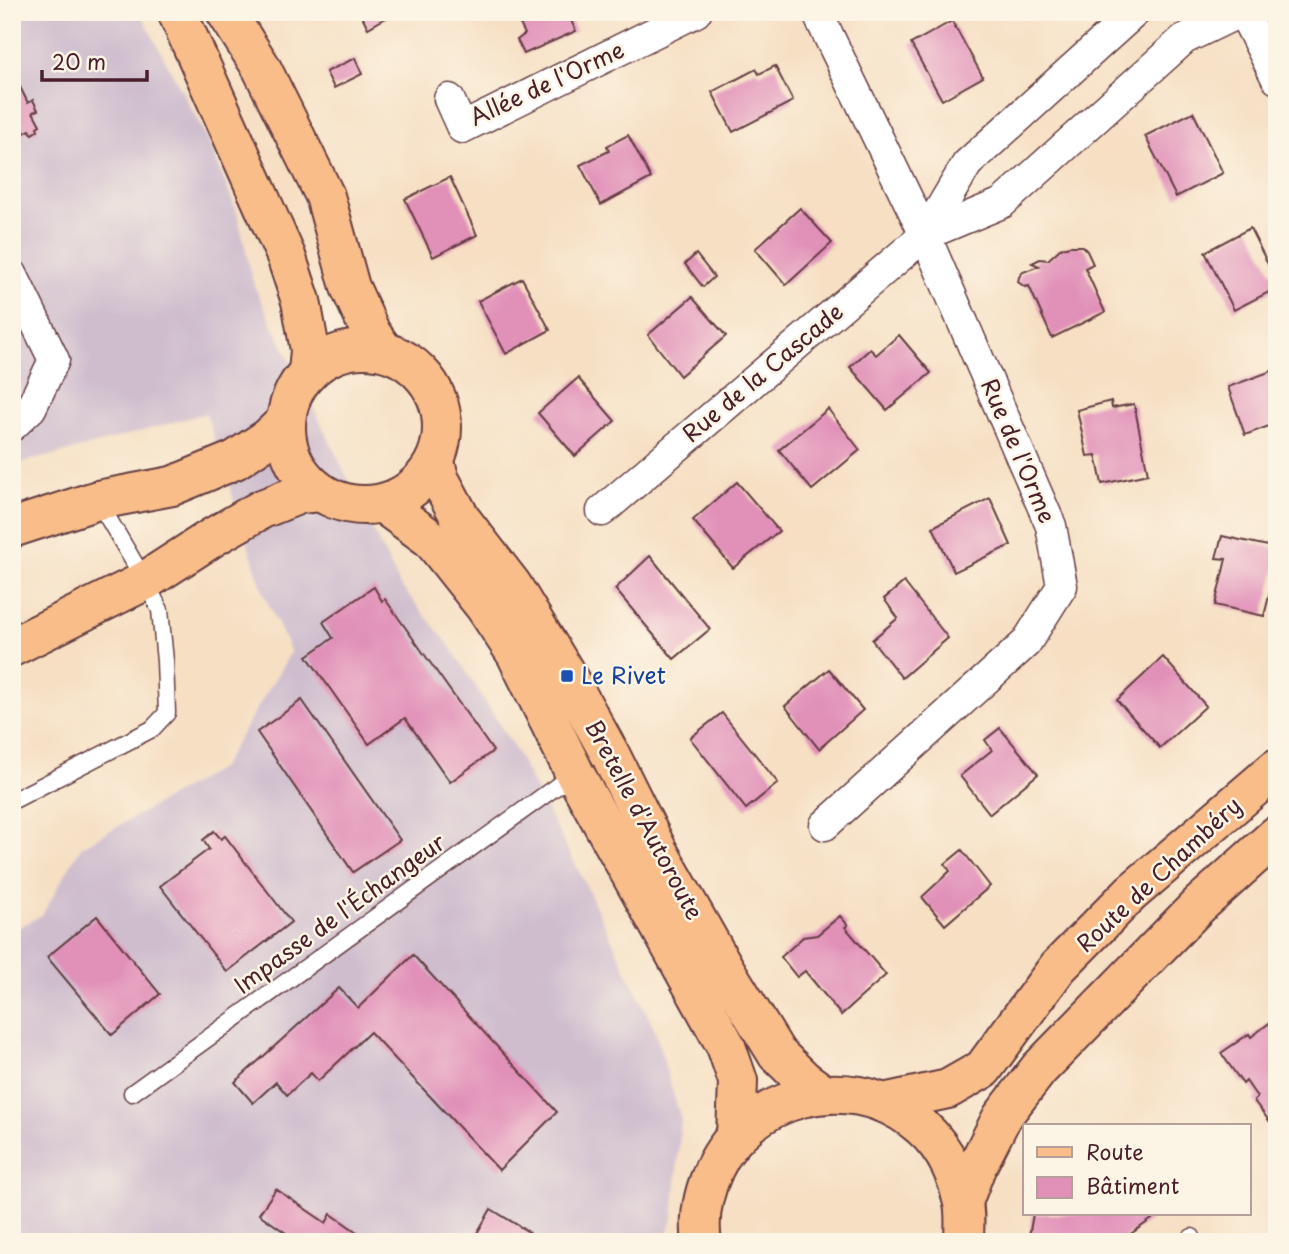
<svg xmlns="http://www.w3.org/2000/svg" width="1289" height="1254" viewBox="0 0 1289 1254" font-family="'Playpen Sans',sans-serif">
<rect width="100%" height="100%" fill="#fcf5e5"/>
<filter id="ink" filterUnits="userSpaceOnUse"><feTurbulence type="fractalNoise" baseFrequency=".0143" numOctaves="2"/><feDisplacementMap in="SourceGraphic" scale="14" xChannelSelector="R" yChannelSelector="G"/><feConvolveMatrix kernelMatrix="1 2 1 2 8 2 1 2 1" color-interpolation-filters="sRGB"/></filter>
<filter id="wash" filterUnits="userSpaceOnUse"><feTurbulence type="fractalNoise" baseFrequency=".00686" numOctaves="4" result="noise"/><feDisplacementMap in="SourceGraphic" scale="28" xChannelSelector="R" yChannelSelector="G"/><feGaussianBlur stdDeviation="1.57" result="paint"/><feColorMatrix in="noise" values="0 0 0 0 0 0 0 0 0 0 0 0 0 0 0 0 0 1.4 0 .05"/><feComposite in="paint" operator="in"/></filter>
<g filter="url(#wash)">
<rect width="100%" height="100%" fill="#f6dfc3"/>
<path fill="#cfbdce" d="M 12,12 L 140,12 L 207,139 L 237,213 L 254,286 L 400,585 L 450,646 L 512,744 L 579,871 L 654,1028 L 681,1120 L 673,1219 L 665,1242 L 12,1242 L 12,931 L 42,915 L 81,847 L 221,768 L 291,652 L 265,597 L 206,413 L 71,451 L 12,465 Z"/>
<g id="blocks">
<g fill="#e190b8">
<path d="M 360,12 L 396,12 L 368,28 Z"/>
<path d="M 514,12 L 567,12 L 576,31 L 524,54 L 517,40 L 525,34 Z"/>
<path d="M 952,21 L 983,77 L 942,100 L 911,44 Z"/>
<path d="M 355,58 L 362,74 L 334,88 L 326,72 Z"/>
<path d="M 775,66 L 793,101 L 733,132 L 712,92 L 756,69 L 759,74 Z"/>
<path d="M 12,71 L 28,103 L 33,100 L 38,110 L 33,112 L 40,125 L 37,127 L 38,130 L 32,134 L 30,130 L 12,139 Z"/>
<path d="M 1193,112 L 1223,173 L 1176,197 L 1145,136 Z"/>
<path d="M 628,135 L 651,178 L 601,205 L 580,165 L 609,151 L 607,146 Z"/>
<path d="M 450,177 L 477,235 L 433,257 L 405,199 Z"/>
<path d="M 800,208 L 832,243 L 786,285 L 755,249 Z"/>
<path d="M 1250,228 L 1277,282 L 1277,288 L 1234,310 L 1205,252 Z"/>
<path d="M 1070,246 L 1082,246 L 1087,251 L 1093,264 L 1085,268 L 1105,312 L 1052,338 L 1029,286 L 1025,287 L 1018,282 L 1019,277 L 1023,272 L 1039,266 L 1032,263 L 1040,259 L 1048,260 L 1061,248 Z"/>
<path d="M 696,254 L 714,277 L 703,287 L 685,264 Z"/>
<path d="M 522,278 L 550,330 L 506,354 L 478,301 Z"/>
<path d="M 692,297 L 726,336 L 680,376 L 648,335 Z"/>
<path d="M 899,335 L 931,373 L 887,410 L 850,367 L 870,349 L 876,355 Z"/>
<path d="M 1277,369 L 1277,423 L 1245,435 L 1228,387 Z"/>
<path d="M 578,378 L 615,421 L 575,456 L 538,413 Z"/>
<path d="M 1111,401 L 1112,408 L 1134,404 L 1148,474 L 1102,484 L 1096,455 L 1087,456 L 1077,410 Z"/>
<path d="M 828,409 L 860,450 L 812,490 L 779,450 Z"/>
<path d="M 737,482 L 779,531 L 733,568 L 693,520 Z"/>
<path d="M 990,498 L 1011,545 L 954,572 L 933,527 Z"/>
<path d="M 1222,536 L 1277,548 L 1277,564 L 1264,616 L 1215,605 L 1226,559 L 1216,558 Z"/>
<path d="M 650,556 L 710,629 L 674,659 L 615,589 Z"/>
<path d="M 904,582 L 948,638 L 902,678 L 872,640 L 898,618 L 884,599 Z"/>
<path d="M 374,587 L 382,601 L 385,599 L 493,751 L 450,782 L 405,718 L 369,744 L 307,656 L 333,638 L 323,622 Z"/>
<path d="M 1163,657 L 1206,706 L 1160,748 L 1117,700 Z"/>
<path d="M 829,669 L 863,710 L 819,749 L 785,706 Z"/>
<path d="M 302,700 L 400,840 L 353,872 L 257,732 Z"/>
<path d="M 722,713 L 778,783 L 746,809 L 690,738 Z"/>
<path d="M 1000,728 L 1038,774 L 990,814 L 960,776 L 992,750 L 985,740 Z"/>
<path d="M 214,831 L 221,839 L 225,836 L 291,922 L 227,972 L 160,886 L 209,849 L 203,840 Z"/>
<path d="M 962,850 L 990,886 L 945,925 L 922,897 L 950,871 L 945,864 Z"/>
<path d="M 97,916 L 160,994 L 112,1035 L 47,957 Z"/>
<path d="M 840,916 L 848,925 L 845,927 L 886,975 L 841,1015 L 805,971 L 797,977 L 781,957 L 803,937 L 817,935 Z"/>
<path d="M 413,955 L 557,1112 L 499,1170 L 370,1032 L 318,1081 L 311,1073 L 287,1095 L 276,1082 L 253,1103 L 235,1082 L 339,988 L 358,1008 Z"/>
<path d="M 1277,1017 L 1277,1131 L 1254,1101 L 1257,1097 L 1246,1081 L 1243,1084 L 1221,1053 L 1249,1034 L 1251,1037 Z"/>
<path d="M 276,1189 L 326,1223 L 331,1214 L 364,1237 L 360,1242 L 299,1242 L 259,1214 Z"/>
<path d="M 491,1209 L 545,1242 L 472,1242 Z"/>
<path d="M 1033,1214 L 1148,1214 L 1152,1219 L 1119,1242 L 1028,1242 Z"/>
</g>
</g>
</g>
<g filter="url(#ink)">
<use href="#blocks" fill-opacity="0" stroke="#643c42" stroke-width="2"/>
<g fill="none" stroke-linecap="round" stroke-linejoin="round">
<g stroke="#643c42" stroke-width="19">
<g id="service">
<path d="M 16,799 L 152,729 L 167,713 L 165,661 L 160,610 L 145,581 L 98,501"/>
<path d="M 132,1093 L 564,781 L 575,774"/>
<path d="M 1187,1242 L 1192,1237"/>
</g>
</g>
<g stroke="#643c42" stroke-width="33">
<g id="minor">
<path d="M 817,12 L 925,235 L 1051,526 L 1062,586 L 1026,643 L 825,825"/>
<path d="M 1243,12 L 1277,79"/>
<path d="M 449,99 L 462,128 L 696,12"/>
<path d="M 925,235 L 967,164 L 1135,12"/>
<path d="M 12,274 L 54,360 L 31,408 L 12,426"/>
<path d="M 602,511 L 925,235 L 1002,203 L 1184,39 L 1240,12"/>
</g>
</g>
<g stroke="#643c42" stroke-width="42">
<g id="primary">
<path d="M 177,12 L 286,256 L 301,301 L 310,350 L 308,373"/>
<path d="M 226,12 L 261,67 L 325,196 L 350,287 L 371,333 L 384,351"/>
<circle cx="364" cy="427" r="78"/>
<path d="M 435,463 L 440,480 L 461,519 L 512,585 L 567,676 L 611,756 L 658,851 L 726,971 L 777,1054 L 804,1080 L 823,1094"/>
<path d="M 383,504 L 431,539 L 485,607 L 516,654 L 575,774 L 726,1046 L 738,1081 L 736,1136"/>
<path d="M 883,1103 L 948,1089 L 983,1069 L 1058,967 L 1131,893 L 1277,768"/>
<path d="M 963,1202 L 976,1168 L 1002,1117 L 1039,1069 L 1199,905 L 1277,835"/>
<path d="M 702,1242 C 698,1217 704,1191 714,1169 C 748,1096 847,1069 913,1120 C 939,1139 955,1168 962,1199 C 966,1212 964,1228 964,1242"/>
</g>
</g>
<g stroke="#643c42" stroke-width="42">
<g id="motorway">
<path d="M 12,528 L 98,500 L 172,486 L 235,460 L 268,438 L 286,421"/>
<path d="M 12,647 L 145,581 L 213,537 L 262,509 L 300,494 L 320,492"/>
</g>
</g>
<use href="#service" stroke="#fff" stroke-width="16"/>
<use href="#minor" stroke="#fff" stroke-width="30"/>
<use href="#primary" stroke="#f8bd89" stroke-width="38"/>
<use href="#motorway" stroke="#f8bd89" stroke-width="38"/>
</g>
</g>
<rect fill="#1a4fb4" stroke="#fcf5e5" stroke-width="2.5" x="560" y="669" width="14" height="14" rx="3.5"/>
<g text-anchor="middle" stroke-width="5" stroke-linejoin="round" paint-order="stroke">
<g font-size="23" fill="#4a1f2b" stroke="#fcf5e5">
<text transform="translate(547 84) rotate(-25)" y="8">Allée de l'Orme</text>
<text transform="translate(763 373) rotate(-40)" y="8">Rue de la Cascade</text>
<text transform="translate(1018 451) rotate(67)" y="8">Rue de l'Orme</text>
<text transform="translate(644 820) rotate(62)" y="8">Bretelle d'Autoroute</text>
<text transform="translate(1159 875) rotate(-43)" y="8">Route de Chambéry</text>
<text transform="translate(340 914) rotate(-36)" y="8">Impasse de l'Échangeur</text>
</g>
<g font-size="23" fill="#164399" stroke="#fcf5e5" text-anchor="start">
<text x="581" y="684">Le Rivet</text>
</g>
</g>
<rect width="1289" height="1254" fill="none" stroke="#fcf5e5" stroke-width="42"/>
<rect x="1023" y="1124" width="228" height="91" fill="#fcf5e5" stroke="#b59f9b" stroke-width="2"/>
<rect x="1037" y="1147" width="35" height="10" fill="#f8bd89" stroke="#b59f9b" stroke-width="2"/>
<text x="1086" y="1160" font-size="21" fill="#4a1f2b">Route</text>
<rect x="1037" y="1177" width="35" height="21" fill="#e190b8" stroke="#b59f9b" stroke-width="2"/>
<text x="1086" y="1194" font-size="21" fill="#4a1f2b">Bâtiment</text>
<path d="M42 70v10h105v-10" fill="none" stroke="#4a1f2b" stroke-width="3.5"/>
<text x="52" y="70" font-size="21" fill="#4a1f2b" stroke="#fcf5e5" stroke-width="5" paint-order="stroke">20 m</text>
</svg>
